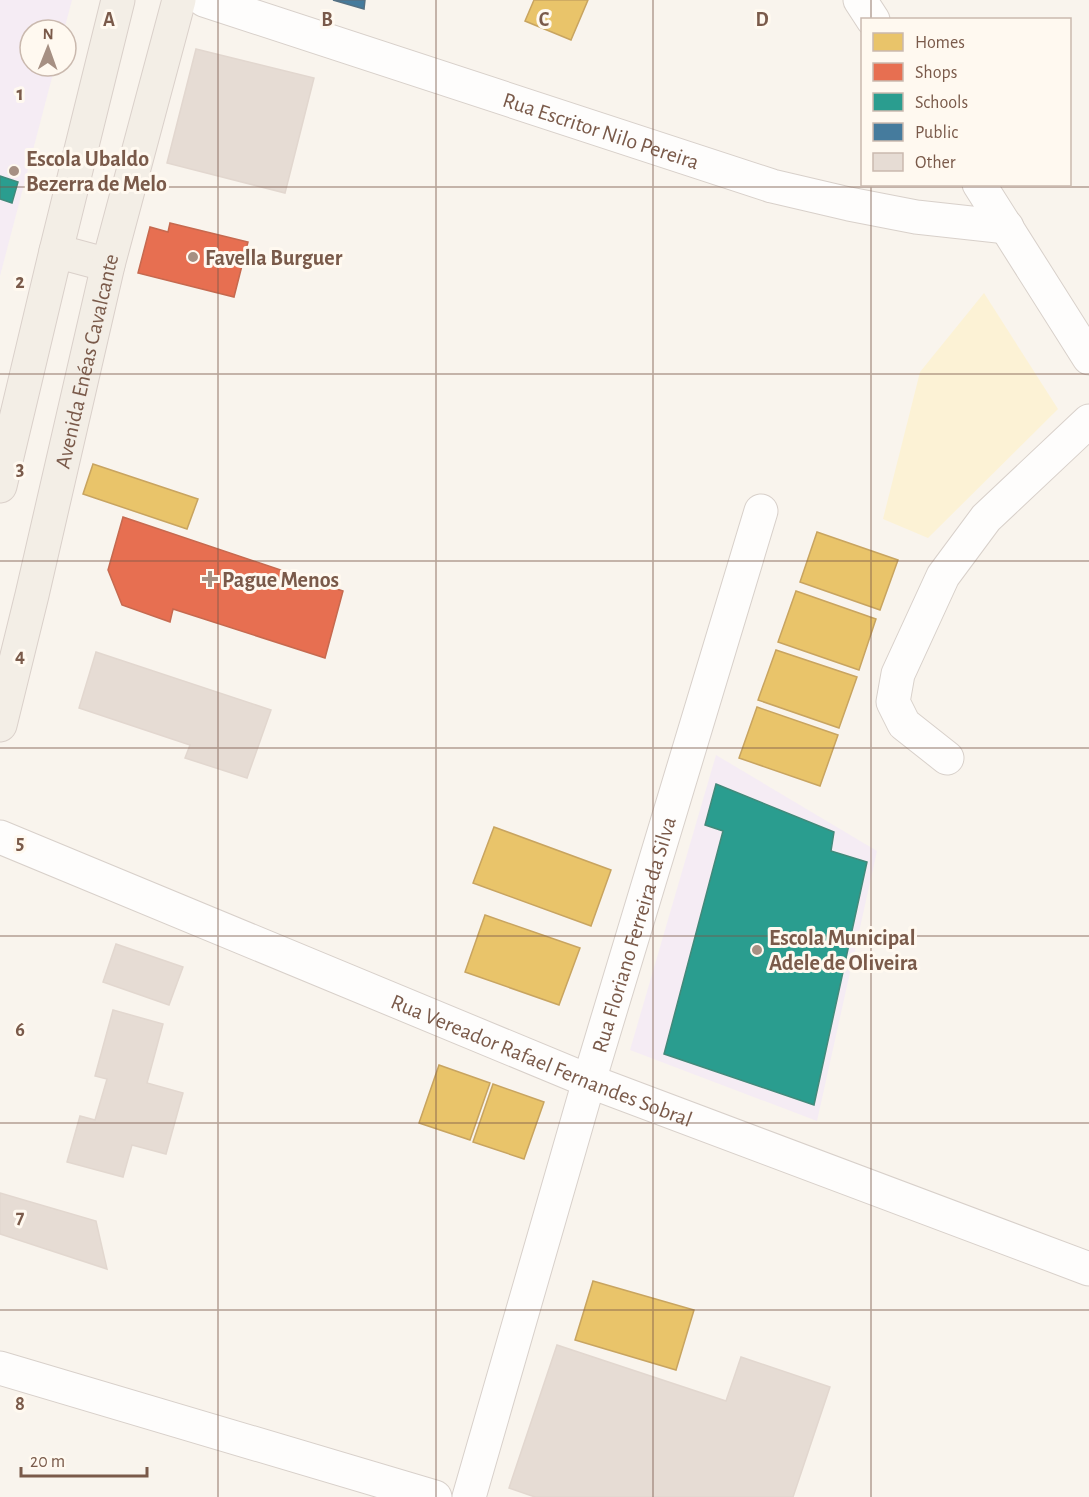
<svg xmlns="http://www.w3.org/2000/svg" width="1089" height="1497" viewBox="0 0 1089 1497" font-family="'Alegreya Sans',sans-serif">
<rect width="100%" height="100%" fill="#f9f4ed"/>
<g fill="#f5ecf4">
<path d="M 0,0 L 72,0 L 64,30 L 30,30 L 30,66 L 55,66 L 0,276 Z"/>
<path d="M 716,755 L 877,851 L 817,1121 L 630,1050 Z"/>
</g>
<path fill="#fcf2d5" d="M 984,293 L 1058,409 L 928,538 L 883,519 L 920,372 Z"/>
<g fill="#e9c46a" stroke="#c8a460" stroke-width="1.5">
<path d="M 534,0 L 588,0 L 571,40 L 525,21 Z"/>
<path d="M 93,464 L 198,499 L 187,529 L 83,494 Z"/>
<path d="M 817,532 L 898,560 L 880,610 L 800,582 Z"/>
<path d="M 796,591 L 876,619 L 859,670 L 778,642 Z"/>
<path d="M 776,650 L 857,677 L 839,728 L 758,700 Z"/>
<path d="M 757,707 L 838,735 L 820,786 L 739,758 Z"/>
<path d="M 494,827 L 611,870 L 591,926 L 473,883 Z"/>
<path d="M 485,915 L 580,948 L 559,1005 L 465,972 Z"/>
<path d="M 439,1065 L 490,1083 L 470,1140 L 419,1123 Z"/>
<path d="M 493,1084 L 544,1102 L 524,1159 L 473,1142 Z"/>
<path d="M 593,1281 L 694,1310 L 676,1370 L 575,1340 Z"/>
</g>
<g fill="#e76f51" stroke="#c6694f" stroke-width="1.5">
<path d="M 170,223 L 248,242 L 234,297 L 138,273 L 150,227 L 168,232 Z"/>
<path d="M 123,517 L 343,591 L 325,658 L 173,609 L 170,622 L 122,605 L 108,570 Z"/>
</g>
<g fill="#2a9d8f" stroke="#42897a" stroke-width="1.5">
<path d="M 0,176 L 18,182 L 12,203 L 0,199 Z"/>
<path d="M 716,784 L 834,832 L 831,851 L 867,862 L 814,1105 L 664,1054 L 723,831 L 705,825 Z"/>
</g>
<path fill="#457b9d" stroke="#557184" stroke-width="1.5" d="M 333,0 L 365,0 L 364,9 Z"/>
<g fill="#e6dcd4" stroke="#e2d7cf" stroke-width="1.5">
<path d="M 196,49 L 314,78 L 285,193 L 167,163 Z"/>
<path d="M 96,652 L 271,710 L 247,778 L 185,758 L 190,745 L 79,708 Z"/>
<path d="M 116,944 L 183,967 L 169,1005 L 103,982 Z"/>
<path d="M 113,1010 L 163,1024 L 147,1083 L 183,1093 L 166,1154 L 132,1145 L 123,1177 L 67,1162 L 80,1116 L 95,1120 L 107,1079 L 95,1076 Z"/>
<path d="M 0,1193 L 96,1221 L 107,1269 L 0,1234 Z"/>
<path d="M 557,1345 L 726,1401 L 741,1357 L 830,1387 L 793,1497 L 535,1497 L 509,1488 Z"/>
</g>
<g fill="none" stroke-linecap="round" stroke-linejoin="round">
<g stroke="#d8d0ca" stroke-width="35">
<g id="minor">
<path id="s1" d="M 204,0 L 772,186 L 849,204 L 916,217 L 1007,227"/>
<path d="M 860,0 L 873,20"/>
<path d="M 979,184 L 1089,358"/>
<path d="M 947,758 L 904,724 L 893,702 L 898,674 L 943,576 L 986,518 L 1089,421"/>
<path id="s2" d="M 0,837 L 589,1081 L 1089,1269"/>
<path d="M 0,1368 L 435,1497"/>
<path id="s3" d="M 469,1497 L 589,1081 L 761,511"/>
</g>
</g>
<g stroke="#dad0ca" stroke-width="35">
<g id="major">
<path d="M 56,251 L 108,265"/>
<path d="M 0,486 L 56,251 L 118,0"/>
<path id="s4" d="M 0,725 L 32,595 L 108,265 L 179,0"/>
</g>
</g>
<use href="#minor" stroke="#fefdfc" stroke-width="33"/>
<use href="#major" stroke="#f3eee6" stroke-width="33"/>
</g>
<path fill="none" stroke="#7a5a4a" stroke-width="1.5" stroke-opacity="0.55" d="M 218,0 L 218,1497M 436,0 L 436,1497M 653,0 L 653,1497M 871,0 L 871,20M 871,184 L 871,1497M 0,187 L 1089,187M 0,374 L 1089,374M 0,561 L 1089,561M 0,748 L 1089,748M 0,936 L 1089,936M 0,1123 L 1089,1123M 0,1310 L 1089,1310"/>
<g fill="#a69083" stroke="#fff9f0" stroke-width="2">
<circle cx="14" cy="171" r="6"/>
<circle cx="193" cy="257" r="6"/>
<path d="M207 570h6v6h6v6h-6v6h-6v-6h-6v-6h6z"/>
<circle cx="757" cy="950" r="6"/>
</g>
<g text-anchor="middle" stroke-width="6" stroke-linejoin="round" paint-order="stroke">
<g font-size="22" fill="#7a5a4a" stroke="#fff9f0">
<text dy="8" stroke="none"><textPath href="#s1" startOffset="418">Rua Escritor Nilo Pereira</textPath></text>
<text dy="8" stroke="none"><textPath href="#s4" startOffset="374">Avenida Enéas Cavalcante</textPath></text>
<text dy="8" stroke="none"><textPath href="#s3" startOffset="586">Rua Floriano Ferreira da Silva</textPath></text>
<text dy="8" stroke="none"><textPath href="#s2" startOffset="586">Rua Vereador Rafael Fernandes Sobral</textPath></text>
</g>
<g font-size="22" font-weight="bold" fill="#7a5a4a" stroke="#fff9f0" text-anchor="start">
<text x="26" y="166">Escola Ubaldo<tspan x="26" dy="25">Bezerra de Melo</tspan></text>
<text x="205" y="265">Favella Burguer</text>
<text x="222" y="587">Pague Menos</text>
<text x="769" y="945">Escola Municipal<tspan x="769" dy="25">Adele de Oliveira</tspan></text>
</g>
</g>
<g font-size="20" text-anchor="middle" font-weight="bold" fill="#7a5a4a" stroke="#fff9f0" stroke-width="6" stroke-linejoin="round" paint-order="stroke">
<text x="109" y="26">A</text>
<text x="327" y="26">B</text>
<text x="544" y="26">C</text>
<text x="762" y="26">D</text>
<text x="20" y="100">1</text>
<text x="20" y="288">2</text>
<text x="20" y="475">3</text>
<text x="20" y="662">4</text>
<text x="20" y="849">5</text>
<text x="20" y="1036">6</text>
<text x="20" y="1223">7</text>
<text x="20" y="1410">8</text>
</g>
<rect x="861" y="18" width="210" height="168" fill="#fff9f0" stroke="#cab9ae" stroke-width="1.5"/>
<rect x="873" y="33" width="30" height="18" fill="#e9c46a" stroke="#cab9ae" stroke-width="1.5"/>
<text x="915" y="48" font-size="18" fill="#7a5a4a">Homes</text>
<rect x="873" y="63" width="30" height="18" fill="#e76f51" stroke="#cab9ae" stroke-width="1.5"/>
<text x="915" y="78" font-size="18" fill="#7a5a4a">Shops</text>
<rect x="873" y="93" width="30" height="18" fill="#2a9d8f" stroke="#cab9ae" stroke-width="1.5"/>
<text x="915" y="108" font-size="18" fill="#7a5a4a">Schools</text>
<rect x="873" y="123" width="30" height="18" fill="#457b9d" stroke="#cab9ae" stroke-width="1.5"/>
<text x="915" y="138" font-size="18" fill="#7a5a4a">Public</text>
<rect x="873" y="153" width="30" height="18" fill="#e6dcd4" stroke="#cab9ae" stroke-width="1.5"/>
<text x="915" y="168" font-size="18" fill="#7a5a4a">Other</text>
<g transform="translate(48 48) rotate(1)"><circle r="28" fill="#fff9f0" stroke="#cab9ae" stroke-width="1.5"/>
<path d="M0-4.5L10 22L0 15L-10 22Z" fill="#a69083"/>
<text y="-9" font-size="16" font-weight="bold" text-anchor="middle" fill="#7a5a4a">N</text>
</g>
<path d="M21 1467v9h126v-9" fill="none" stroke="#7a5a4a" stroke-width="3"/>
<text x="30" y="1467" font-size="18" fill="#7a5a4a" stroke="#fff9f0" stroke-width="4.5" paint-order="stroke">20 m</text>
</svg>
